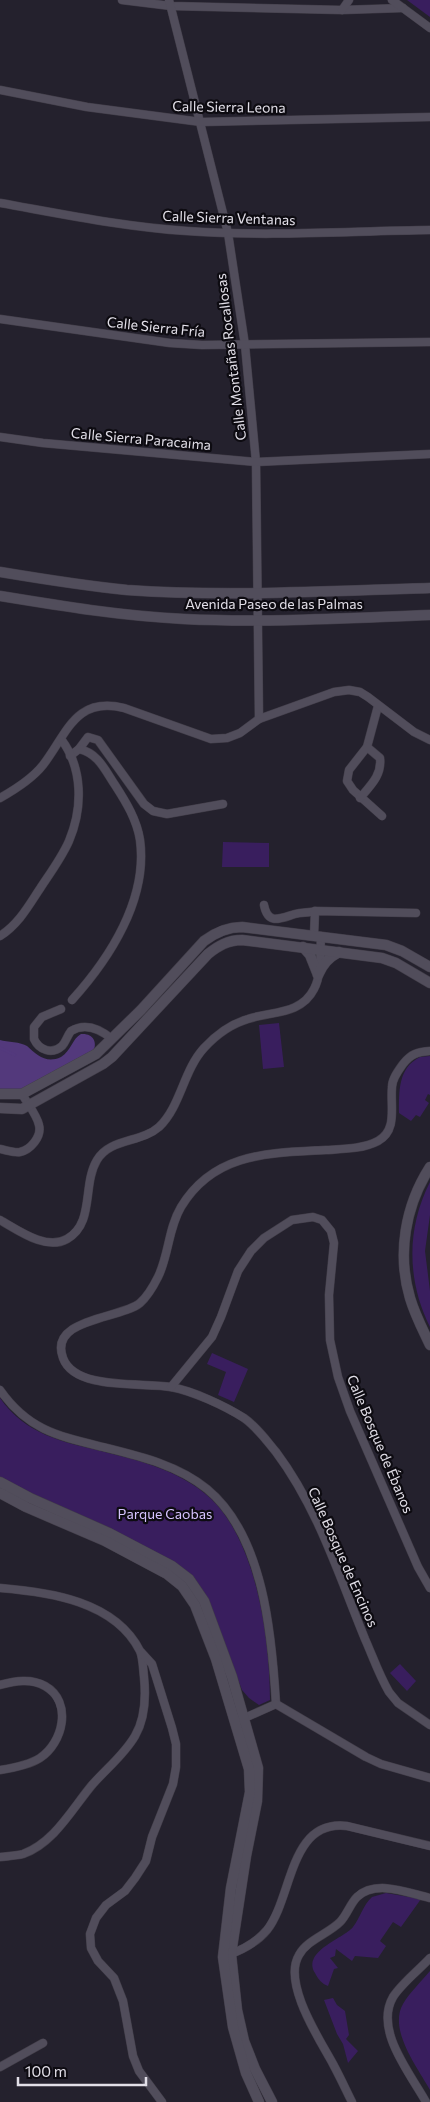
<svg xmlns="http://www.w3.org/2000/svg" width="430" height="2102" viewBox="0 0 430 2102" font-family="Commissioner,sans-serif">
<rect width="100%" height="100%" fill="#24212d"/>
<g fill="#391e5e">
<path d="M 407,0 L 430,0 L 430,17 Z"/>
<path d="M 223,842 L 269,843 L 269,867 L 222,867 Z"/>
<path d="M 279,1023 L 284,1067 L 263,1069 L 259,1025 Z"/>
<path d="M 420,1057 L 430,1056 L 430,1095 L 428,1094 L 425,1100 L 429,1103 L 420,1117 L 416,1115 L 411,1121 L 399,1113 C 399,1091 398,1068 420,1057 Z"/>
<path d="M 430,1182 L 430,1215 L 425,1251 L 430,1291 L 430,1327 C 407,1281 406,1229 430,1182 Z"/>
<path d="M 212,1353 L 248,1369 L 234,1402 L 218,1395 L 226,1372 L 207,1364 Z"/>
<path d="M 0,1398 C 25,1434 62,1442 101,1451 C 137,1460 174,1469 203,1492 C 256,1532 270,1638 270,1700 L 259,1705 L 249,1698 L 242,1690 L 207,1599 L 0,1477 Z"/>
<path d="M 400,1664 L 416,1681 L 407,1691 L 390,1673 Z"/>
<path d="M 386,1893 L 421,1899 L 401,1927 L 393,1922 L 380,1941 L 386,1946 L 378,1958 L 355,1956 L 352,1961 L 336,1949 L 335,1956 L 330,1958 L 338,1968 L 334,1969 L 328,1986 C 322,1984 318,1979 315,1973 C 302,1951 343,1939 353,1927 C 360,1918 363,1905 372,1897 Z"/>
<path d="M 430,1971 L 430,2090 C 418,2068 388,2030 403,2004 C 410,1992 421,1982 430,1971 Z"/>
<path d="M 333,1998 L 337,2005 L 345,2011 L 349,2035 L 346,2039 L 358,2051 L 348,2063 L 343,2044 L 337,2034 L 324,2000 Z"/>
</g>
<path fill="#53397c" d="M 81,1034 C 93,1033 98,1042 93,1052 L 21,1092 L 0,1091 L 0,1040 C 7,1042 21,1042 27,1046 C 37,1055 46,1064 61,1057 C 71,1051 72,1039 81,1034 Z"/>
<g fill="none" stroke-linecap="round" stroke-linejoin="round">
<path stroke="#53397d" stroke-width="2.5" d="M 0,1048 L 15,1055"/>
<g stroke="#413d48" stroke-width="9">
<g id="street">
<path d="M 122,0 L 171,6 L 342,10 L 403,8"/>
<path d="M 169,0 L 228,233 L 245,345 L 256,462 L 259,719"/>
<path d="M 392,0 L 430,28"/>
<path d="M 342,10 L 349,0"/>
<path d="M 0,90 L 87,107 L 201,122 L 430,117"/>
<path d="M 0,203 C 62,214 124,227 187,231 C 268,237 349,231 430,230"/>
<path d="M 0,319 L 170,343 L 202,345 L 430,342"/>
<path d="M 0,437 L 43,443 L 256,462 L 430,454"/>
<path d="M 378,706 L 367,747 L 349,770 L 347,781 L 353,790 L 382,816"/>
<path d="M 79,749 L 88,737 L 98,740 L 144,804 L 153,811 L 167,814 L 223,804"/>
<path d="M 70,756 L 79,749 C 98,753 105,770 115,785 C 126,802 137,820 140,840 C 148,899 110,958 72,1000"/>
<path d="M 0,798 C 16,789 32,779 43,765 C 67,734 75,696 124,708 L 211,739 L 227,738 L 240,733 L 259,719 L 334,692 L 349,690 L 360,692 L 368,697 L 414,732 L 430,740"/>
<path d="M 360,798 C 371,785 382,775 380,758 L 367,747"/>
<path d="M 264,905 C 268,926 281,918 295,914 C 302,912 309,913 315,911"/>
<path d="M 0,936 C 19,924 29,905 41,887 C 51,872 62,857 69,841 C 83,808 83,768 61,739"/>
<path d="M 314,936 L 315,911 L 416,913"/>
<path d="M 61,1009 L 42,1017 L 34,1027 L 34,1039 C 39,1050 52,1055 62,1046 C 66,1042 67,1036 71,1031 C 86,1022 100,1029 112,1039"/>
<path d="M 430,1051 C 417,1052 411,1054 403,1064 C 398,1071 392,1079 392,1087 C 390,1106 398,1130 378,1141 C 363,1149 343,1149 326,1150 C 270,1153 214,1152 181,1207 C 168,1229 169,1255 158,1277 C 153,1287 148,1296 140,1303 C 121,1319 48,1318 63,1358 C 75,1391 143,1382 171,1387 C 193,1391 225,1406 244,1418 C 257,1427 266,1440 276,1452 C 318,1508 339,1576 365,1639 C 373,1657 379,1675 389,1692 L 398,1703 L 430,1725"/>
<path d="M 0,1149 C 6,1150 14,1153 20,1152 C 30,1150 42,1137 39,1125 C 37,1115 27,1103 22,1094"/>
<path d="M 0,1220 C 18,1230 46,1251 67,1239 C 95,1223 82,1185 97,1160 C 110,1138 141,1143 159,1127 C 181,1106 183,1071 204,1048 C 216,1035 231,1024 248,1019 C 271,1011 301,1015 314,989 C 322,974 320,953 321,936"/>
<path d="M 171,1387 L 212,1337 L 221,1317 L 238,1271 L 251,1251 L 264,1238 L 292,1220 L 313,1217 L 322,1220 L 331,1231 L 334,1243 L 329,1295 L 330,1340 L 338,1377 L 350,1411 L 418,1567 L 430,1588"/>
<path d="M 0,1390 C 28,1430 58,1436 103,1447 C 139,1456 178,1465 207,1489 C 264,1536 272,1636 276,1704 L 240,1720"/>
<path d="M 0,1588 C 49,1592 115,1601 140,1651 C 143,1658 143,1669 144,1677 C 146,1697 145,1719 135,1736 C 124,1755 106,1769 92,1785 C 72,1809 54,1843 23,1854 C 16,1856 7,1856 0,1857"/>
<path d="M 141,1652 L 152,1664 L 172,1728 L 176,1744 L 176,1767 L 173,1784 L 152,1837 L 146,1861 L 135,1878 L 125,1891 L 106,1905 L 96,1918 L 90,1934 L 91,1948 L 98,1961 L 114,1978 L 123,2001 L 133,2056 L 139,2071 L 162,2102"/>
<path d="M 0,1685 C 15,1681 31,1678 45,1686 C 73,1702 63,1743 40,1758 C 29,1765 13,1768 0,1770"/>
<path d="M 276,1704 L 366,1757 L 381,1764 L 430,1778"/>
<path d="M 228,1955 C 242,1950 257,1942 267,1930 C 293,1897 289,1819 347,1826 L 430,1846"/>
<path d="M 0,2067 L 43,2043"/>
<path d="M 352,2102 C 346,2090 340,2077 333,2064 C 320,2040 282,1983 299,1955 C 307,1940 328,1934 340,1922 C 347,1915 350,1904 357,1897 C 376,1879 408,1893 430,1898"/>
<path d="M 426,2102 C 410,2073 374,2030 393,1997 C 402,1983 419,1970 430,1958"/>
</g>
</g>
<g stroke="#413d48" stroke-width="11">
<g id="secondary">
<path d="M 0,572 C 42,579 85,586 127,590 C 228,597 330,591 430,588"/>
<path d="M 0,596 C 61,606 122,616 184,619 C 266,623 348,618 430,615"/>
<path d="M 303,947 L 310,955 L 318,975"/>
<path d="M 318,975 C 323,964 328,958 339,952"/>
<path d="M 0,1094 L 22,1094 L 96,1054 L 141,1010 L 204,941 C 216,932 227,927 242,927 L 386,945 L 402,951 L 430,967"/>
<path d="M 0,1108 L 22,1109 L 103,1064 L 112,1057 L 208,954 C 218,946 228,940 242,940 L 382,958 L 396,963 L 430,983"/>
<path d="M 430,1167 C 405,1206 397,1254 410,1298 C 415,1315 423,1330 430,1345"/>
<path d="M 0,1482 L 30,1498 L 109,1533 L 172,1566 L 189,1579 L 204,1601 L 232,1677 L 258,1768 L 257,1801 L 246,1856 L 231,1954 L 237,2010 L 244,2041 L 255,2069 L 272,2102"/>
<path d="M 0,1493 L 26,1507 L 105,1541 L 167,1574 L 182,1586 L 195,1605 L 216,1659 L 249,1769 L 250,1792 L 231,1888 L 223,1957 L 233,2027 L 246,2073 L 259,2102"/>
</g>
</g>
<use href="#street" stroke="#514d5b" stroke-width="8"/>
<use href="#secondary" stroke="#514d5b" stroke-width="10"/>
</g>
<g text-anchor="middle" stroke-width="4.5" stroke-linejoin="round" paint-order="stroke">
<g font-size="14" fill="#e2dfe8" stroke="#0d0b11">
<text transform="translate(229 107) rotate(1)" y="5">Calle Sierra Leona</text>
<text transform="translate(229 218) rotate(2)" y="5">Calle Sierra Ventanas</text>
<text transform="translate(156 327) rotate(6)" y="5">Calle Sierra Fría</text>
<text transform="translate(231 357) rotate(-97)" y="5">Calle Montañas Rocallosas</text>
<text transform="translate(141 439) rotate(5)" y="5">Calle Sierra Paracaima</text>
<text x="274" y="609">Avenida Paseo de las Palmas</text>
<text transform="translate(380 1444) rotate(67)" y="5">Calle Bosque de Ébanos</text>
<text transform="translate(343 1557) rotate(66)" y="5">Calle Bosque de Encinos</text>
</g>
<g font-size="14" fill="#d6c3ff" stroke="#0d0b11">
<text x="165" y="1519">Parque Caobas</text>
</g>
</g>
<path d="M18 2077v8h128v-8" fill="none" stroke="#e2dfe8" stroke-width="2.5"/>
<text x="25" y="2077" font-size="15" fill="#e2dfe8" stroke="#0d0b11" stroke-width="4" paint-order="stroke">100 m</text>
</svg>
